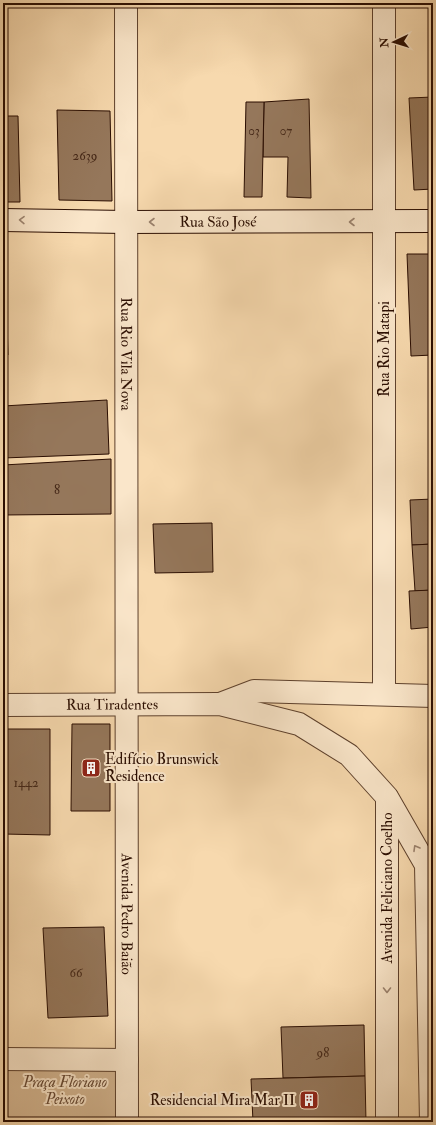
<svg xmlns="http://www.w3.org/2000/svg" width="436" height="1125" viewBox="0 0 436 1125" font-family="'IM FELL Double Pica',serif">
<rect width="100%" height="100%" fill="#f7d9ae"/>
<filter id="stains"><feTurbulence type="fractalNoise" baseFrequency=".005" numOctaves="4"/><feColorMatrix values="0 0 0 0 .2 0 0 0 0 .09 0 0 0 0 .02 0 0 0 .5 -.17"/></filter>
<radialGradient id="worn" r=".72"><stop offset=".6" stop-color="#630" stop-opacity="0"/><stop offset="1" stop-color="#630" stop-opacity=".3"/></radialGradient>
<path fill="#d4b691" stroke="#7f6249" d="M 3,1059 L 127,1060 L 127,1122 L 3,1122 Z"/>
<g fill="#95775b" stroke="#2a0d01">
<path d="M 433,97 L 433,189 L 414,190 L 409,98 Z"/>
<path d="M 309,99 L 311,198 L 287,197 L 288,157 L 263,157 L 264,102 Z"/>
<path d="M 246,102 L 264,102 L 262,197 L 244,197 Z"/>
<path d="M 57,110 L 110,111 L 112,201 L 59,200 Z"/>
<path d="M 3,116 L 18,116 L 20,202 L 3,202 Z"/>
<path d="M 407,254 L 433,254 L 433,355 L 411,356 Z"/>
<path d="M 3,256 L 5,256 L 8,355 L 3,355 Z"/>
<path d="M 107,400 L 109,454 L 3,458 L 3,406 Z"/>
<path d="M 111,459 L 111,514 L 3,515 L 3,465 Z"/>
<path d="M 433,499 L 433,544 L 412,545 L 410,500 Z"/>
<path d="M 212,523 L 213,572 L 155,573 L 153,524 Z"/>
<path d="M 433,544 L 433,590 L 415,591 L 412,545 Z"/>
<path d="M 433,590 L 433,627 L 411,629 L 409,591 Z"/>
<path d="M 72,724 L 110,724 L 110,811 L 71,811 Z"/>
<path d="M 3,729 L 50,729 L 50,835 L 3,834 Z"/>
<path d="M 104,927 L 108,1016 L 48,1018 L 43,928 Z"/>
<path d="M 364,1025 L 365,1076 L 283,1078 L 281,1027 Z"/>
<path d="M 365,1076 L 366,1122 L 253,1122 L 251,1079 Z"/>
</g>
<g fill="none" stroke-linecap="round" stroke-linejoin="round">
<g stroke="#5d402c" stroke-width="24">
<g id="street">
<path id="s1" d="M 126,3 L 127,1122"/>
<path d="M 384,694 L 384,3"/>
<path d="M 220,704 L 254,691 L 433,696"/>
<path id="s2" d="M 3,705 L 220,704 L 299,724 L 349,755 L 387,797 L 426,865 L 431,1122"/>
<path d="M 387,798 L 387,1122"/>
<path d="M 3,1059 L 127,1060"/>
</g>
</g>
<g stroke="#2a0d01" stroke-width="24">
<g id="secondary">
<path id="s3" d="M 3,220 L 125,222 L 433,221"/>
</g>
</g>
<use href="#street" stroke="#fae6ca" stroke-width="22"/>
<use href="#secondary" stroke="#fae6ca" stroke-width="22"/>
</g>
<defs><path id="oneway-chevron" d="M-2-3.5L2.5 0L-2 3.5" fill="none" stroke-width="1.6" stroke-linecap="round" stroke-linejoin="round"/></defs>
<g stroke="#9c8470">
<use href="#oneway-chevron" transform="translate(22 220) rotate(-179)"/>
<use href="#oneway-chevron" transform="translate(152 222) rotate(180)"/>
<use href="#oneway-chevron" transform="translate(352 222) rotate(180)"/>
<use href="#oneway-chevron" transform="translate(416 848) rotate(-120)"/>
<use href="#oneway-chevron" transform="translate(387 990) rotate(90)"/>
</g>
<defs>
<g id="building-square" transform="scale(1)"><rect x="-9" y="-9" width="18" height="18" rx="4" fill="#8f2418" stroke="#fae6ca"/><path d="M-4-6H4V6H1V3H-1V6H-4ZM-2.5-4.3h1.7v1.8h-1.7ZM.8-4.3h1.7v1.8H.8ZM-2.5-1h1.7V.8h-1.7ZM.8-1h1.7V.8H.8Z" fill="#fff"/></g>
</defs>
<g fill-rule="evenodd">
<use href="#building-square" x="91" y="768"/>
<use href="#building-square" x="309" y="1100"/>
</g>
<g text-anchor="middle" stroke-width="4" stroke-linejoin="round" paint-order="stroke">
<g font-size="13" fill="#452818">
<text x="254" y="135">03</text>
<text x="286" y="135">07</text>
<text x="85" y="160">2639</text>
<text x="57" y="494">8</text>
<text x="26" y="787">1442</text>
<text x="76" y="977">66</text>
<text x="323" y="1057">98</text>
</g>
<g font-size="15" fill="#2a0d01" stroke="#fae6ca">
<text dy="5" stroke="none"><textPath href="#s3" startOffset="215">Rua São José</textPath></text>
<text transform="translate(384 349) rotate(-90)" y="5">Rua Rio Matapi</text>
<text dy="5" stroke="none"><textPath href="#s1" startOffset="351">Rua Rio Vila Nova</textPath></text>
<text dy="5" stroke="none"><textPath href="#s2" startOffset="109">Rua Tiradentes</textPath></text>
<text transform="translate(387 888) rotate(-90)" y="5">Avenida Feliciano Coelho</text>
<text dy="5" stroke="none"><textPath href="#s1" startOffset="911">Avenida Pedro Baião</textPath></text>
</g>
<g font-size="15" fill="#2a0d01" stroke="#fae6ca" text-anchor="start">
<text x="105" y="764">Edifício Brunswick<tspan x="105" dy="17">Residence</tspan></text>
<text x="295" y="1105" text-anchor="end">Residencial Mira Mar II</text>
</g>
<g font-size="15" font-style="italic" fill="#664833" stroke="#fae6ca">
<text x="65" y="1087">Praça Floriano<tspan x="65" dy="17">Peixoto</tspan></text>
</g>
</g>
<rect width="436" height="1125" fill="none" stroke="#f7d9ae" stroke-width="16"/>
<rect x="4" y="4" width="428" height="1117" fill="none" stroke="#2a0d01" stroke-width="2"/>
<rect x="8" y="8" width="420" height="1109" fill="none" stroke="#2a0d01"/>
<g transform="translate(394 42) rotate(266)" stroke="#fae6ca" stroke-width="3" paint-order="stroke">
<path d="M0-3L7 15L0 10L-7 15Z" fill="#2a0d01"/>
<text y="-6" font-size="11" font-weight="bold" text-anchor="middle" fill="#2a0d01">N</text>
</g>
<rect width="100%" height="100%" filter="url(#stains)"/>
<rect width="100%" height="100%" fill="url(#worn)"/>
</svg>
